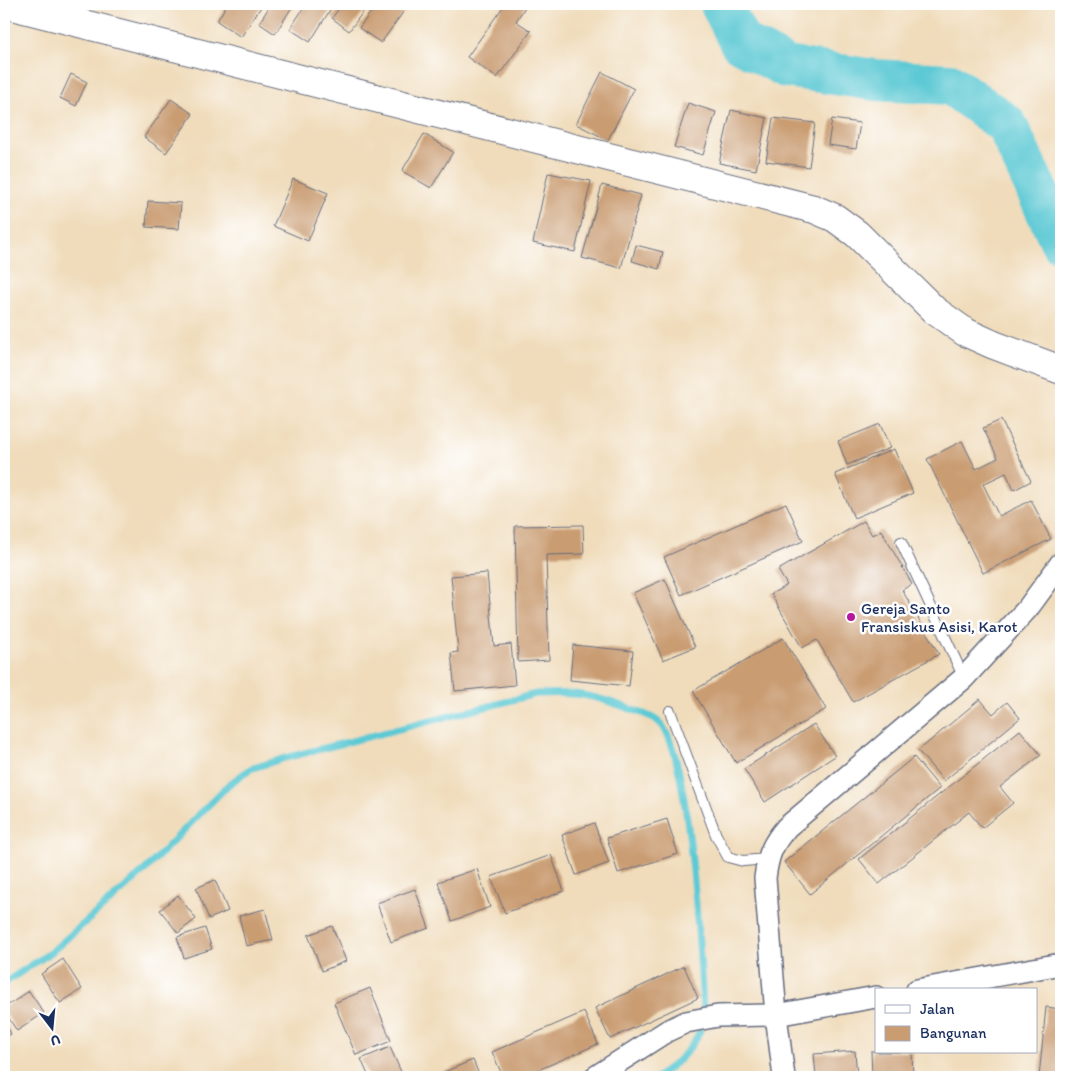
<svg xmlns="http://www.w3.org/2000/svg" width="1065" height="1081" viewBox="0 0 1065 1081" font-family="Itim,sans-serif">
<rect width="100%" height="100%" fill="#fff"/>
<filter id="ink" filterUnits="userSpaceOnUse"><feTurbulence type="fractalNoise" baseFrequency=".02" numOctaves="2"/><feDisplacementMap in="SourceGraphic" scale="10" xChannelSelector="R" yChannelSelector="G"/><feConvolveMatrix kernelMatrix="1 2 1 2 8 2 1 2 1" color-interpolation-filters="sRGB"/></filter>
<filter id="wash" filterUnits="userSpaceOnUse"><feTurbulence type="fractalNoise" baseFrequency=".0096" numOctaves="4" result="noise"/><feDisplacementMap in="SourceGraphic" scale="20" xChannelSelector="R" yChannelSelector="G"/><feGaussianBlur stdDeviation="1.12" result="paint"/><feColorMatrix in="noise" values="0 0 0 0 0 0 0 0 0 0 0 0 0 0 0 0 0 1.4 0 .05"/><feComposite in="paint" operator="in"/></filter>
<g filter="url(#wash)">
<rect width="100%" height="100%" fill="#f0dcbb"/>
<g fill="none" stroke-linecap="round" stroke-linejoin="round">
<g stroke="#5dc9d4" stroke-width="7">
<path d="M 4,983 L 50,953 L 142,873 L 228,785 L 250,769 L 285,758 L 536,694 C 549,694 562,693 574,694 C 595,696 614,703 633,710 C 642,713 653,716 660,723 C 690,751 700,957 703,1006"/>
<path d="M 657,1077 C 677,1063 689,1053 700,1031"/>
</g>
<path stroke="#5dc9d4" stroke-width="42" d="M 721,4 L 740,42 L 786,67 L 875,80 L 950,84 L 1006,124 L 1061,242"/>
</g>
<g id="blocks">
<g fill="#c99c72">
<path d="M 227,4 L 263,4 L 241,37 L 217,21 Z"/>
<path d="M 271,4 L 294,4 L 275,34 L 259,23 Z"/>
<path d="M 306,4 L 334,4 L 310,42 L 290,29 Z"/>
<path d="M 342,4 L 369,4 L 349,31 L 332,18 Z"/>
<path d="M 377,4 L 409,4 L 381,43 L 359,28 Z"/>
<path d="M 505,4 L 527,4 L 516,21 L 531,31 L 497,78 L 467,57 Z"/>
<path d="M 602,72 L 634,89 L 608,140 L 576,124 Z"/>
<path d="M 71,74 L 87,82 L 76,106 L 60,98 Z"/>
<path d="M 171,99 L 193,114 L 166,153 L 144,137 Z"/>
<path d="M 688,103 L 716,112 L 703,155 L 674,147 Z"/>
<path d="M 731,110 L 767,118 L 756,170 L 719,163 Z"/>
<path d="M 773,118 L 815,123 L 809,167 L 766,161 Z"/>
<path d="M 832,119 L 860,123 L 856,149 L 828,145 Z"/>
<path d="M 424,134 L 453,152 L 431,188 L 402,171 Z"/>
<path d="M 548,173 L 591,181 L 575,252 L 533,243 Z"/>
<path d="M 293,179 L 328,193 L 308,241 L 273,226 Z"/>
<path d="M 602,185 L 641,195 L 621,268 L 582,258 Z"/>
<path d="M 148,201 L 181,203 L 179,229 L 146,227 Z"/>
<path d="M 636,245 L 663,252 L 659,269 L 632,261 Z"/>
<path d="M 1001,420 L 1031,481 L 1014,490 L 1006,473 L 983,484 L 999,516 L 1031,500 L 1051,539 L 983,573 L 927,459 L 962,441 L 976,469 L 998,458 L 983,428 Z"/>
<path d="M 880,424 L 890,448 L 847,465 L 838,441 Z"/>
<path d="M 894,449 L 913,493 L 854,518 L 835,474 Z"/>
<path d="M 786,503 L 803,541 L 681,595 L 664,557 Z"/>
<path d="M 864,521 L 872,535 L 881,530 L 912,584 L 902,590 L 939,654 L 853,702 L 817,640 L 802,648 L 771,594 L 787,585 L 778,570 Z"/>
<path d="M 583,525 L 584,554 L 546,555 L 549,660 L 518,662 L 515,526 Z"/>
<path d="M 487,573 L 494,646 L 511,644 L 515,685 L 455,691 L 451,653 L 458,652 L 451,576 Z"/>
<path d="M 665,579 L 695,647 L 663,660 L 633,593 Z"/>
<path d="M 783,638 L 826,709 L 736,763 L 693,691 Z"/>
<path d="M 573,645 L 633,651 L 629,686 L 570,680 Z"/>
<path d="M 980,699 L 993,714 L 1007,702 L 1020,718 L 944,781 L 918,751 Z"/>
<path d="M 814,724 L 835,756 L 765,802 L 744,769 Z"/>
<path d="M 1020,730 L 1041,755 L 1000,787 L 1013,803 L 982,828 L 969,812 L 879,884 L 859,859 Z"/>
<path d="M 914,757 L 940,788 L 810,894 L 784,862 Z"/>
<path d="M 667,819 L 678,854 L 618,873 L 607,838 Z"/>
<path d="M 594,823 L 609,863 L 576,875 L 562,835 Z"/>
<path d="M 551,855 L 564,891 L 505,913 L 491,877 Z"/>
<path d="M 477,869 L 490,907 L 452,921 L 438,882 Z"/>
<path d="M 215,880 L 228,911 L 209,919 L 196,888 Z"/>
<path d="M 415,889 L 429,928 L 391,942 L 377,903 Z"/>
<path d="M 178,895 L 196,919 L 178,933 L 160,910 Z"/>
<path d="M 265,909 L 273,940 L 246,946 L 239,916 Z"/>
<path d="M 332,926 L 346,961 L 322,971 L 308,935 Z"/>
<path d="M 205,928 L 212,949 L 184,958 L 177,937 Z"/>
<path d="M 63,959 L 82,989 L 60,1003 L 41,974 Z"/>
<path d="M 684,966 L 698,998 L 610,1039 L 595,1008 Z"/>
<path d="M 370,988 L 391,1041 L 356,1055 L 334,1003 Z"/>
<path d="M 29,991 L 44,1013 L 17,1031 L 4,1011 L 4,1008 Z"/>
<path d="M 1046,1007 L 1061,1009 L 1061,1077 L 1039,1077 Z"/>
<path d="M 584,1012 L 598,1044 L 522,1077 L 503,1077 L 492,1052 Z"/>
<path d="M 4,1021 L 11,1034 L 4,1038 Z"/>
<path d="M 390,1047 L 402,1074 L 394,1077 L 369,1077 L 361,1059 Z"/>
<path d="M 855,1051 L 857,1077 L 816,1077 L 814,1054 Z"/>
<path d="M 871,1051 L 876,1051 L 876,1052 L 912,1052 L 913,1077 L 872,1077 Z"/>
<path d="M 473,1060 L 480,1077 L 432,1077 Z"/>
</g>
</g>
</g>
<g filter="url(#ink)">
<use href="#blocks" fill-opacity="0" stroke="#666c7f" stroke-width="1"/>
<g fill="none" stroke-linecap="round" stroke-linejoin="round">
<g stroke="#666c7f" stroke-width="12">
<g id="lane">
<path d="M 901,542 L 964,678"/>
<path d="M 670,711 L 716,835 L 728,857 L 743,861 L 768,859"/>
</g>
</g>
<g stroke="#666c7f" stroke-width="24">
<g id="street">
<path d="M 917,990 L 1061,964"/>
<path d="M 595,1077 L 667,1031 L 686,1022 L 718,1016 L 776,1015 L 876,997"/>
<path d="M 784,1077 L 776,1015 L 765,878 C 768,855 772,844 787,827 L 964,678 L 1028,608 L 1061,563"/>
</g>
</g>
<g stroke="#666c7f" stroke-width="30">
<path id="secondary" d="M 4,4 L 814,209 L 835,218 L 857,234 L 934,310 L 965,332 L 994,345 L 1061,370"/>
</g>
<use href="#lane" stroke="#fff" stroke-width="10"/>
<use href="#street" stroke="#fff" stroke-width="21"/>
<use href="#secondary" stroke="#fff" stroke-width="28"/>
</g>
</g>
<circle fill="#b5179e" stroke="#fff" stroke-width="2" cx="851" cy="617" r="5"/>
<g text-anchor="middle" stroke-width="5" stroke-linejoin="round" paint-order="stroke">
<g font-size="16" fill="#1b2f5e" stroke="#fff" text-anchor="start">
<text x="861" y="614">Gereja Santo<tspan x="861" dy="18">Fransiskus Asisi, Karot</tspan></text>
</g>
</g>
<rect width="1065" height="1081" fill="none" stroke="#fff" stroke-width="20"/>
<rect x="875" y="988" width="162" height="65" fill="#ffffff" stroke="#a4acbf"/>
<rect x="885" y="1005" width="25" height="8" fill="#ffffff" stroke="#a4acbf"/>
<text x="920" y="1014" font-size="15" fill="#1b2f5e">Jalan</text>
<rect x="885" y="1026" width="25" height="15" fill="#c99c72" stroke="#a4acbf"/>
<text x="920" y="1038" font-size="15" fill="#1b2f5e">Bangunan</text>
<g transform="translate(52 1028) rotate(164)" stroke="#ffffff" stroke-width="4" paint-order="stroke">
<path d="M0-4L9 19L0 12L-9 19Z" fill="#1b2f5e"/>
<text y="-8" font-size="14" font-weight="bold" text-anchor="middle" fill="#1b2f5e">U</text>
</g>
</svg>
